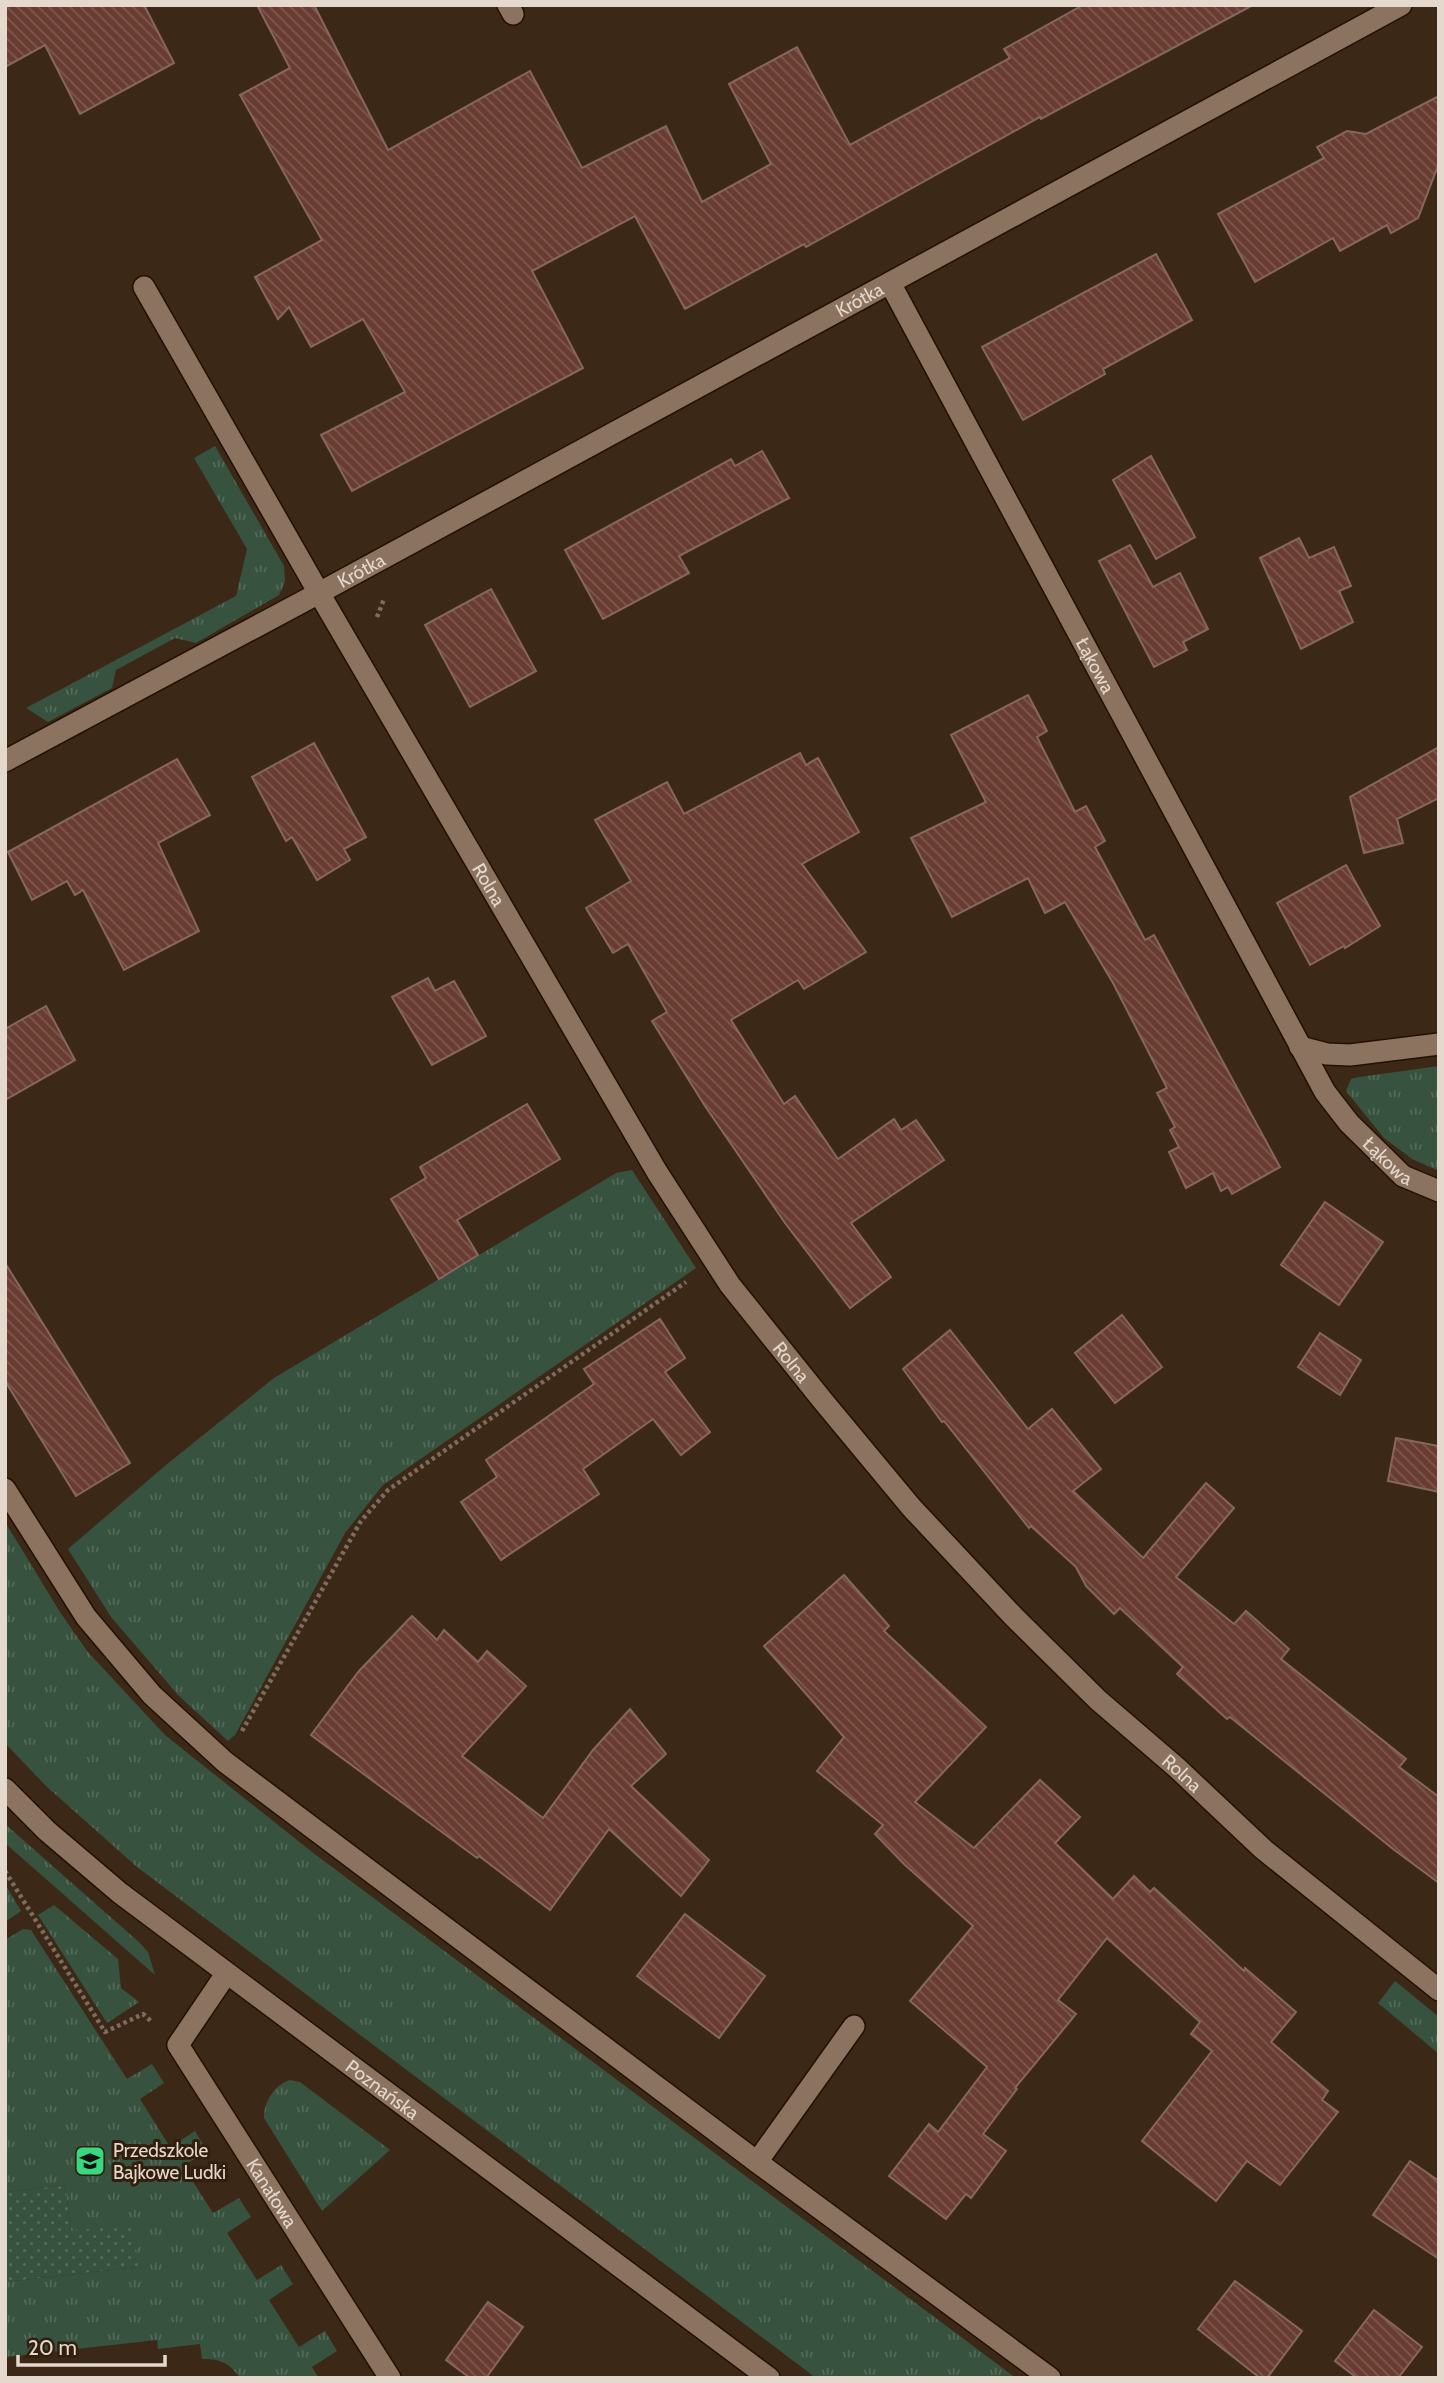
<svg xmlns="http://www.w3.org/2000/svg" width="1444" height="2383" viewBox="0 0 1444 2383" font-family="Cabin,sans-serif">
<defs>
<pattern id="grass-tufts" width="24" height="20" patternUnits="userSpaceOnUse" patternTransform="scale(1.75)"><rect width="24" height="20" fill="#37523f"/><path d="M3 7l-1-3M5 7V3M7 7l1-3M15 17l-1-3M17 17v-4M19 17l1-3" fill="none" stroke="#546a5a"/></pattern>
<pattern id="park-dots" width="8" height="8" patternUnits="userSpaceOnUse" patternTransform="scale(1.75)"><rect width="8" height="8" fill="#37523f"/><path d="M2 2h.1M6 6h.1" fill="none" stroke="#546a5a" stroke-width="1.8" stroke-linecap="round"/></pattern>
<pattern id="building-back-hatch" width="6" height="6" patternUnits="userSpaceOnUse" patternTransform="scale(1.75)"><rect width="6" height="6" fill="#693c32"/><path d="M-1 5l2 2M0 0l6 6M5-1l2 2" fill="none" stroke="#7e574e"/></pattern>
</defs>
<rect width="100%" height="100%" fill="#3c2817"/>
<g fill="url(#grass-tufts)">
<path d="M 215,446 L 284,566 L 285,582 L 279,595 L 196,643 L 175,638 L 116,670 L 112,688 L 48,722 L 26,708 L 236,596 L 247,549 L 194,458 Z"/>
<path d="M 1439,1066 L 1439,1171 L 1412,1159 L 1384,1138 L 1346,1091 L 1351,1079 L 1359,1077 Z"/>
<path d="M 632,1170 L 696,1268 L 383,1485 L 345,1533 L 235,1735 L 228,1741 L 179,1696 L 111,1617 L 68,1549 L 166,1465 L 274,1378 L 616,1173 Z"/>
<path d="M 5,1522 L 60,1612 L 87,1651 L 165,1735 L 312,1852 L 1016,2378 L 816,2378 L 137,1867 L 46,1786 L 5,1743 Z"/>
<path d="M 5,1824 L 140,1943 L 148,1952 L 155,1975 L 5,1843 Z"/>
<path d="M 5,1884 L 21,1911 L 5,1922 Z"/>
<path d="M 54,1905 L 118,1959 L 121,1988 L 139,2002 L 107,2023 L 38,1915 Z"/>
<path d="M 23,1929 L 31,1930 L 127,2079 L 152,2064 L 164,2083 L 140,2099 L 170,2147 L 195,2131 L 207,2151 L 183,2166 L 213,2213 L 239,2198 L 251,2217 L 227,2233 L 257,2280 L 281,2265 L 293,2284 L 269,2300 L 299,2347 L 325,2331 L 337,2351 L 312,2367 L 319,2378 L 240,2378 C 230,2363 219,2358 202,2359 L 200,2344 L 158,2349 L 157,2340 L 5,2357 L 5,2282 L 138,2267 L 71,2231 L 65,2185 L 5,2192 L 5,1940 Z"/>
<path d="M 1395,1981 L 1439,2017 L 1439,2054 L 1378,2003 Z"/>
<path d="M 290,2080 L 300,2082 L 390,2150 L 322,2211 L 264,2118 C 263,2103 275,2084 290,2080 Z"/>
</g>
<path fill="url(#park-dots)" d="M 65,2185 L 71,2231 L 134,2224 L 138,2267 L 5,2282 L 5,2192 Z"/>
<g fill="url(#building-back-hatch)" stroke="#866760" stroke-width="2">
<path d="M 5,5 L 144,5 L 174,63 L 80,114 L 45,45 L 5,67 Z"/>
<path d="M 257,5 L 314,5 L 388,150 L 530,71 L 582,168 L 666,126 L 702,202 L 771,164 L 729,84 L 797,47 L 850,145 L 1010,58 L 1004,49 L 1083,5 L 1253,5 L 1041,119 L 1040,117 L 806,247 L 804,244 L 685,309 L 635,216 L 532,271 L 583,368 L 352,491 L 321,435 L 405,392 L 363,319 L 311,347 L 289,307 L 278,319 L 255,277 L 322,240 L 240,95 L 290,68 Z"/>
<path d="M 1439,96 L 1439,163 L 1418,218 L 1391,233 L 1387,225 L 1340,251 L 1333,238 L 1255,282 L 1218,214 L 1324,158 L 1317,147 L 1347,131 L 1366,134 Z"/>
<path d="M 1156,254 L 1192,320 L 1103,369 L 1105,374 L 1023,420 L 982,347 Z"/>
<path d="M 762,451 L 789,498 L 679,556 L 689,573 L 603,619 L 565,550 L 731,459 L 735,466 Z"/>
<path d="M 1151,456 L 1195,537 L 1156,559 L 1113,480 Z"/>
<path d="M 1299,538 L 1309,558 L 1334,547 L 1351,586 L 1339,591 L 1353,622 L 1301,649 L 1260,558 Z"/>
<path d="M 1130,545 L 1153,587 L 1180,573 L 1208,629 L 1183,642 L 1187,650 L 1154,667 L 1099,561 Z"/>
<path d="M 491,589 L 536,671 L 470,707 L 425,625 Z"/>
<path d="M 1028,695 L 1047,731 L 1037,737 L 1075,812 L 1086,806 L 1105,841 L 1095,847 L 1145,940 L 1154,935 L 1280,1167 L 1232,1194 L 1228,1187 L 1221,1191 L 1213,1173 L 1186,1188 L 1169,1152 L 1179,1147 L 1170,1130 L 1175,1127 L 1157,1093 L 1167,1088 L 1113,983 L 1065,902 L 1045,913 L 1028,878 L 952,917 L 911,838 L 986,802 L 951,735 Z"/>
<path d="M 314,743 L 366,837 L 344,849 L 350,860 L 317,880 L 292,837 L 286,841 L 252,777 Z"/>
<path d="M 1439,747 L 1439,798 L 1397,819 L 1403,843 L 1364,853 L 1350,797 Z"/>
<path d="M 800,753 L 806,765 L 818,758 L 859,832 L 802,864 L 866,952 L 804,989 L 798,980 L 731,1020 L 784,1104 L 795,1096 L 838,1159 L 894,1119 L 901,1130 L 916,1120 L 944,1160 L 851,1223 L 891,1277 L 850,1308 L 785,1223 L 705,1106 L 652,1021 L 667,1012 L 628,944 L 613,953 L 586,908 L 631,881 L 595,820 L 667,782 L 684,814 Z"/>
<path d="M 177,759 L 210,815 L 158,843 L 199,931 L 124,970 L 83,890 L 75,895 L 67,881 L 32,900 L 8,852 Z"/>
<path d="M 1346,865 L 1380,926 L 1345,948 L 1344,946 L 1310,965 L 1277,903 Z"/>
<path d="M 428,978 L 435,991 L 454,981 L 486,1036 L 432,1065 L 392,997 Z"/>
<path d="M 46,1006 L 75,1060 L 5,1100 L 5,1029 Z"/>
<path d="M 527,1104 L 560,1159 L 457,1220 L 478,1255 L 439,1279 L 391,1199 L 426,1178 L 420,1167 Z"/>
<path d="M 1325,1202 L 1383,1242 L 1339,1305 L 1281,1265 Z"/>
<path d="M 5,1263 L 130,1463 L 76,1496 L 5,1381 Z"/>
<path d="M 1122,1315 L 1162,1367 L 1115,1403 L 1075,1353 Z"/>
<path d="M 660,1319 L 685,1358 L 665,1372 L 710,1432 L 681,1455 L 653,1419 L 583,1469 L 599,1494 L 501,1560 L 461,1502 L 497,1477 L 486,1460 L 594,1384 L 584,1369 Z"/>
<path d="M 950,1330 L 1028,1429 L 1052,1409 L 1101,1469 L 1073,1491 L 1143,1558 L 1206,1483 L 1234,1508 L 1176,1577 L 1234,1624 L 1246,1611 L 1289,1649 L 1281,1659 L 1406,1759 L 1399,1767 L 1439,1797 L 1439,1883 L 1393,1849 L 1230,1717 L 1227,1719 L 1177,1674 L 1183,1667 L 1120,1608 L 1114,1614 L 1086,1586 L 1076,1567 L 1031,1526 L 1029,1528 L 944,1421 L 942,1422 L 903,1369 Z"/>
<path d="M 1320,1333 L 1361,1360 L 1340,1395 L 1298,1367 Z"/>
<path d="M 1396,1438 L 1439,1446 L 1439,1492 L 1388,1481 Z"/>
<path d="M 844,1575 L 889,1626 L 884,1631 L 986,1727 L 915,1802 L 974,1848 L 1040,1780 L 1080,1817 L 1055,1843 L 1113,1899 L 1134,1876 L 1150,1892 L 1154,1888 L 1244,1971 L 1245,1968 L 1296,2012 L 1271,2042 L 1328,2091 L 1322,2100 L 1338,2112 L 1280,2185 L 1247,2161 L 1216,2201 L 1142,2141 L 1212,2051 L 1191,2034 L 1200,2022 L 1107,1938 L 1058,2000 L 1076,2014 L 1015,2088 L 1017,2089 L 983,2134 L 1006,2151 L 971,2198 L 966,2194 L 946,2219 L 889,2176 L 929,2124 L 938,2132 L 987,2067 L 910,2001 L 973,1926 L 904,1864 L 875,1834 L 883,1825 L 817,1771 L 844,1737 L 764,1646 Z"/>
<path d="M 412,1616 L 437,1640 L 444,1630 L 478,1662 L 487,1651 L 526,1686 L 462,1756 L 543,1818 L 593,1750 L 630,1709 L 666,1754 L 631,1786 L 709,1860 L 681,1896 L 609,1829 L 550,1910 L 479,1856 L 477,1858 L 311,1735 L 359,1671 Z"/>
<path d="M 685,1914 L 765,1976 L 719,2038 L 637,1976 Z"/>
<path d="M 1410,2161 L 1439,2181 L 1439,2259 L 1373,2215 Z"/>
<path d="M 1235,2281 L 1302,2331 L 1267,2378 L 1260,2378 L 1198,2329 Z"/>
<path d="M 488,2302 L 523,2327 L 486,2378 L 470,2378 L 446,2360 Z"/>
<path d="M 1374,2310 L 1422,2347 L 1398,2378 L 1357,2378 L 1335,2361 Z"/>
</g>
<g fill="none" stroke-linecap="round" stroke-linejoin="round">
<g stroke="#231002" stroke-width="24">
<g id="minor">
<path d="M 508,5 L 513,14"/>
<path id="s1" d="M 890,283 L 1325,1092 L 1349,1123 L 1403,1176 L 1439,1191"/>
<path id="s2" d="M 144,287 L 319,593 L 657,1172 L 730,1285 L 823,1401 L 911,1507 L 1014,1617 L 1098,1700 L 1176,1767 L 1263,1849 L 1439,1990"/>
<path id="s3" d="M 5,761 L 319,593 L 1401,5"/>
<path d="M 1300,1047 L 1327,1054 L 1350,1055 L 1439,1044"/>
<path d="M 5,1489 L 86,1617 L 152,1695 L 225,1762 L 757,2162 L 1050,2378"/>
<path id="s4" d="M 5,1789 L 47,1831 L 120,1893 L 769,2378"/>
<path id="s5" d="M 226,1974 L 178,2045 L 390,2378"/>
<path d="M 757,2162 L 854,2026"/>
</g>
</g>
<g stroke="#7e6d5e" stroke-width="4.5" stroke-dasharray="3.5 3.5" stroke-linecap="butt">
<path d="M 377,617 L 384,599"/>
<path d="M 242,1731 L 361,1521 L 388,1490 L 686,1282"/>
<path d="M 5,1871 L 105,2032 L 143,2014 L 152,2022"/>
</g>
<use href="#minor" stroke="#8b7360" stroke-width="21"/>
</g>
<defs>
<g id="school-square" transform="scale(1.575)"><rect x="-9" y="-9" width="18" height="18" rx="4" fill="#38d880" stroke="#321e0d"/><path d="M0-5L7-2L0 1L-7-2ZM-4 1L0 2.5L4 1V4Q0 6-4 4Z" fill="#111"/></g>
</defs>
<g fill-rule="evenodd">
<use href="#school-square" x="90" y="2161"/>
</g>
<g text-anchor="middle" stroke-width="6" stroke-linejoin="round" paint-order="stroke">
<g font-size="19" fill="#e5d8cd" stroke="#321e0d">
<text dy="7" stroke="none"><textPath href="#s3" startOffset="971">Krótka</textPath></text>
<text dy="7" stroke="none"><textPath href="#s3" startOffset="404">Krótka</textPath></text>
<text dy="7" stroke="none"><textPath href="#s1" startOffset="434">Łąkowa</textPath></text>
<text dy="7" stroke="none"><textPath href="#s2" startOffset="690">Rolna</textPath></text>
<text dy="7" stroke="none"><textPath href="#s1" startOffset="1012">Łąkowa</textPath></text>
<text dy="7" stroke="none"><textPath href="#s2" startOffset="1256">Rolna</textPath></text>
<text dy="7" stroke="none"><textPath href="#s2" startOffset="1824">Rolna</textPath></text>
<text dy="7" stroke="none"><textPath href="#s4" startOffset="483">Poznańska</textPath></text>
<text dy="7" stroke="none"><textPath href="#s5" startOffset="261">Kanałowa</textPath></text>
</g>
<g font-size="19" fill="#e5d8cd" stroke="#321e0d" text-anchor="start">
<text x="113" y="2157">Przedszkole<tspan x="113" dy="22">Bajkowe Ludki</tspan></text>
</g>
</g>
<rect width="1444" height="2383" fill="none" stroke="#e5d8cd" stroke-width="14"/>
<path d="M18 2355v10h147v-10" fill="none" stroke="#e5d8cd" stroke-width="3.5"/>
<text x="28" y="2355" font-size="21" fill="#e5d8cd" stroke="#321e0d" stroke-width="5" paint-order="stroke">20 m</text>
</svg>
